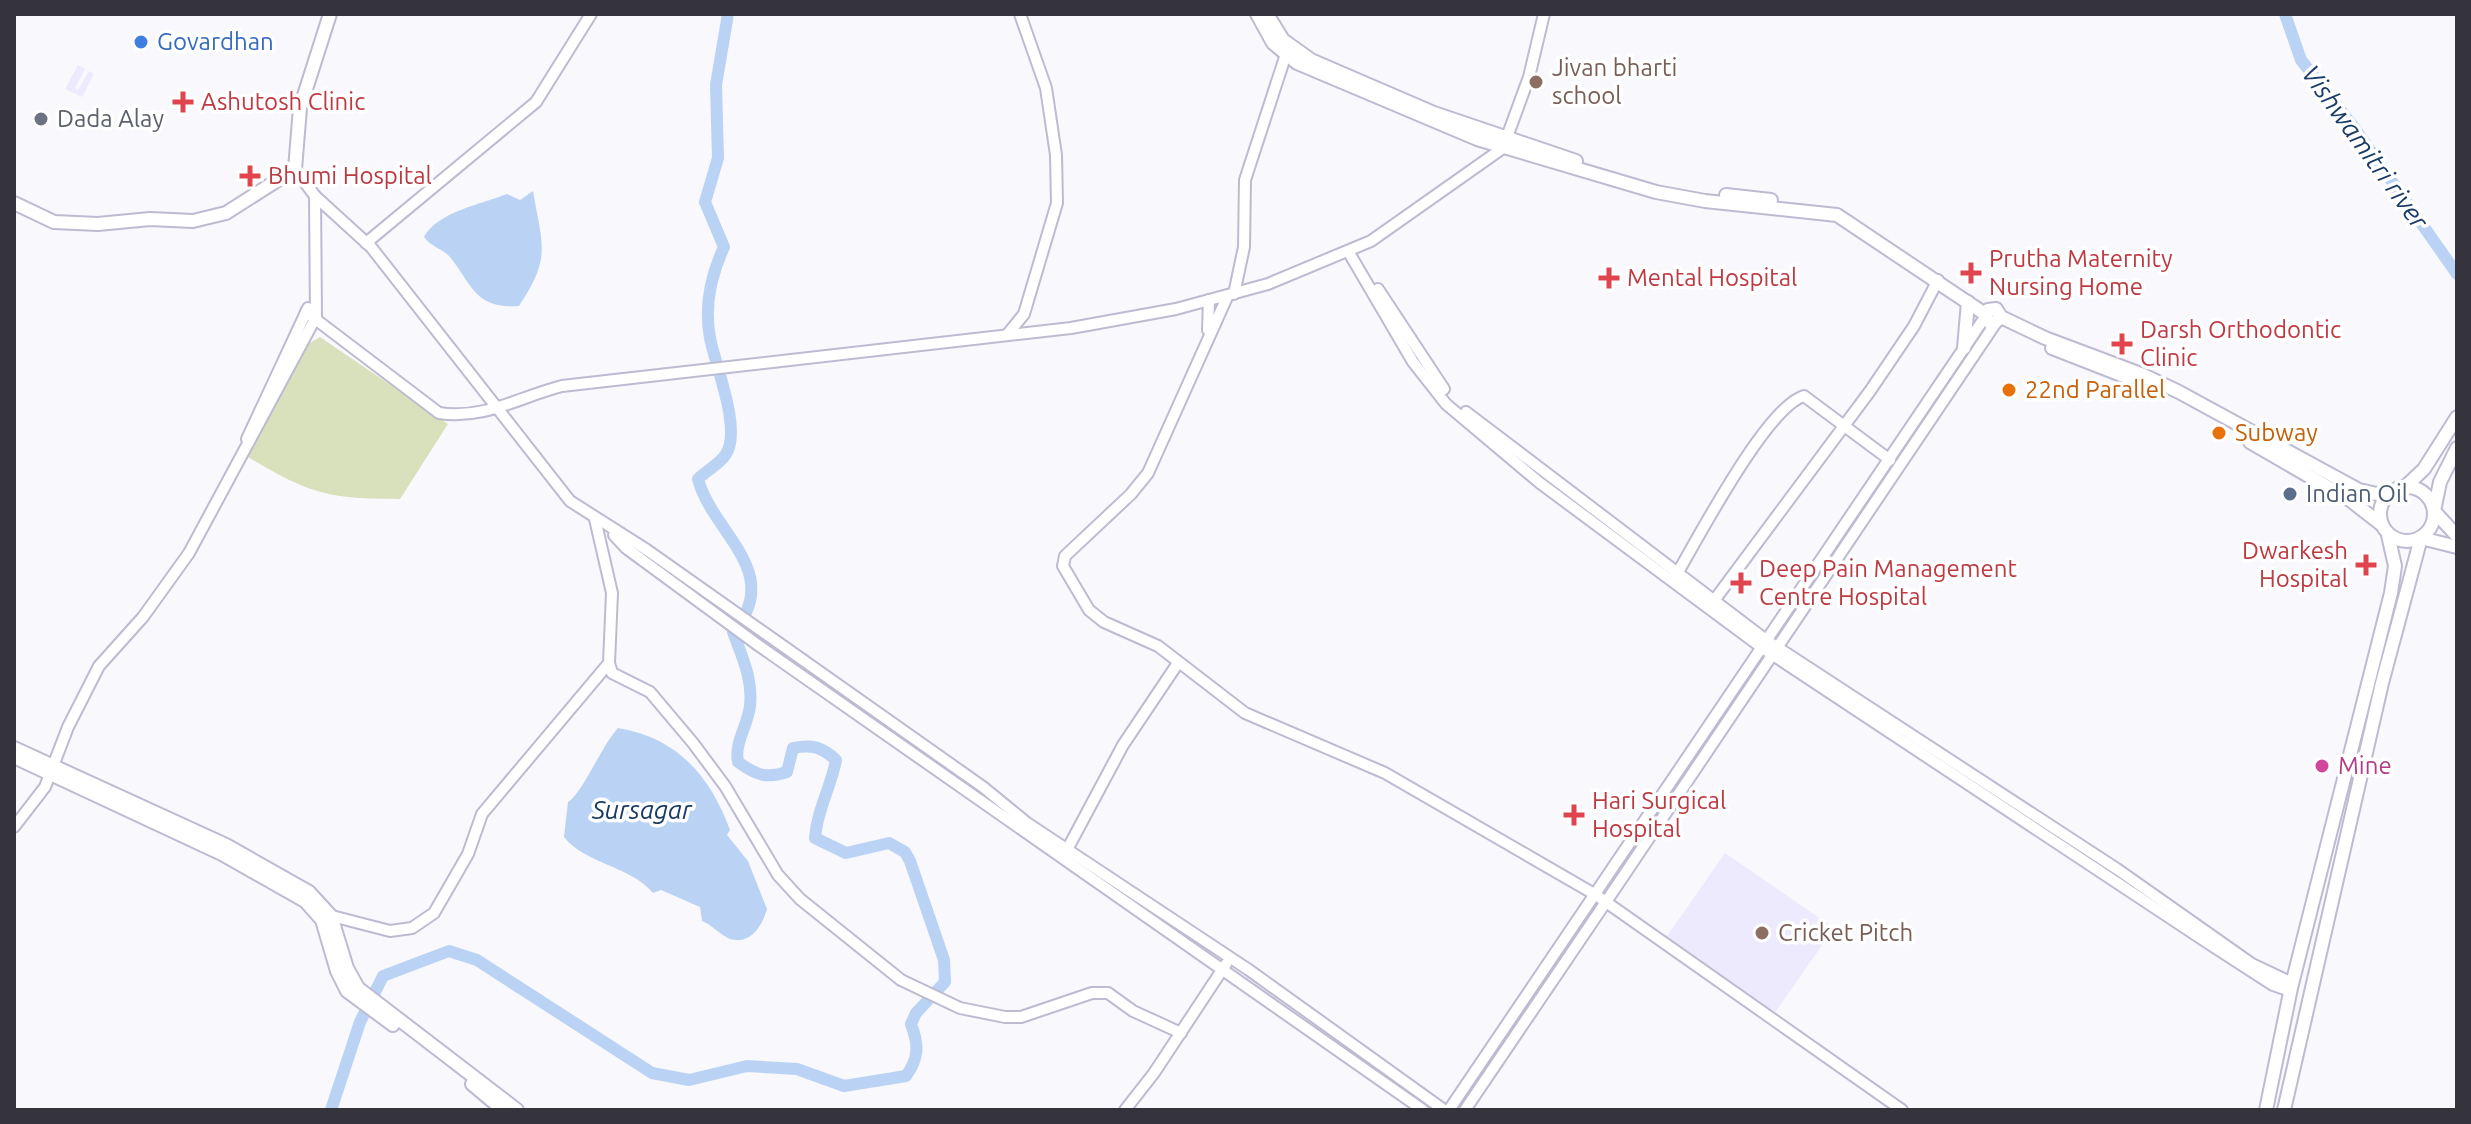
<svg xmlns="http://www.w3.org/2000/svg" width="2471" height="1124" viewBox="0 0 2471 1124" font-family="Ubuntu,sans-serif">
<rect width="100%" height="100%" fill="#f9f8fd"/>
<g fill="#eceafc">
<path d="M 78,65 L 85,69 L 75,88 L 78,90 L 89,71 L 94,74 L 82,97 L 65,89 Z"/>
<path d="M 1725,853 L 1834,928 L 1774,1014 L 1665,939 Z"/>
</g>
<path fill="#d9e0bc" d="M 320,337 L 448,424 L 400,499 C 328,499 309,494 248,457 L 308,344 Z"/>
<g fill="#bad3f5">
<path d="M 533,191 C 542,245 552,257 519,306 C 475,309 473,286 450,257 C 443,249 431,247 424,237 C 437,212 482,204 507,194 L 520,200 Z"/>
<path d="M 618,728 C 678,738 710,776 730,830 L 727,835 L 748,861 L 767,909 C 762,926 751,945 730,939 C 722,936 712,925 702,921 L 700,907 L 661,890 L 653,893 C 631,866 585,864 564,837 L 568,802 C 582,794 602,745 618,728 Z"/>
</g>
<g fill="none" stroke-linecap="round" stroke-linejoin="round">
<g stroke="#bad3f5" stroke-width="12">
<path d="M 2285,14 L 2301,60 L 2353,126 L 2457,274"/>
<path d="M 331,1110 L 360,1022 L 383,976 L 449,951 L 477,960 L 652,1073 L 689,1080 L 747,1066 L 797,1069 L 844,1086 L 906,1076 C 919,1058 919,1045 911,1024 L 916,1013 L 945,982 L 944,960 L 910,861 L 905,852 L 889,843 L 846,853 L 815,838 C 817,810 831,787 836,760 C 822,747 812,744 793,748 L 787,772 C 766,779 756,775 738,762 C 734,743 748,725 750,706 C 753,679 742,657 733,632 C 785,572 712,533 698,479 C 706,471 721,463 726,454 C 742,429 715,365 710,338 C 704,306 711,275 724,247 L 705,202 L 718,158 L 716,85 L 728,14"/>
</g>
<g stroke="#bdbbd1" stroke-width="14">
<g id="tertiary">
<path d="M 315,196 L 371,247 L 570,501 L 647,550 L 983,787 L 1027,823 L 1249,970 L 1444,1110"/>
<path d="M 366,243 L 536,102 L 591,14"/>
<path d="M 1348,251 L 1413,362 L 1446,404 L 1540,483 L 1761,647 L 2208,943 L 2273,985 L 2290,991"/>
<path d="M 1378,289 L 1444,389"/>
<path d="M 1234,294 L 1244,247 L 1245,180 L 1288,48"/>
<path d="M 1228,295 L 1148,473 L 1131,494 L 1065,556 L 1063,566 L 1089,610 L 1104,622 L 1158,646 L 1245,713 L 1385,773 L 1596,895 L 1902,1110"/>
<path d="M 306,312 L 439,413 C 484,420 519,397 562,386 L 1071,328 L 1176,309 L 1268,284 L 1371,241 L 1503,148 L 1529,77 L 1544,14"/>
<path d="M 1208,330 L 1209,300"/>
<path d="M 1007,335 L 1024,314 L 1057,203 L 1056,155 L 1046,88 L 1020,14"/>
<path d="M 1466,412 L 1766,640 L 2117,869 L 2252,964 L 2292,983"/>
<path d="M 247,439 L 308,308"/>
<path d="M 614,535 L 626,548 L 758,645 L 1423,1110"/>
<path d="M 1674,579 C 1696,542 1766,407 1804,396 L 1890,460"/>
<path d="M 1710,606 L 1870,391 L 1914,326 L 1938,280"/>
<path d="M 609,663 L 612,673 L 650,692 L 693,743 L 725,786 L 778,875 L 800,899 L 901,980 L 960,1008 L 1005,1017 L 1021,1017 L 1092,993 L 1108,993 L 1133,1011 L 1181,1033"/>
<path d="M 14,827 L 45,787 L 68,727 L 99,666 L 143,617 L 189,553 L 316,317 L 315,196 L 295,169"/>
<path d="M 1068,848 L 1123,745 L 1178,663"/>
<path d="M 328,915 L 390,931 L 412,928 L 434,913 L 468,854 L 482,814 L 609,663 L 612,593 L 595,519"/>
<path d="M 1125,1110 L 1154,1073 L 1226,964"/>
<path d="M 1449,1110 L 1985,317"/>
<path d="M 1465,1110 C 1643,849 1817,586 1995,324"/>
</g>
</g>
<g stroke="#bdbbd1" stroke-width="16">
<g id="secondary">
<path d="M 1257,14 L 1273,43 L 1297,63 L 1477,139 L 1656,192 L 1705,201 L 1837,215 L 1985,314"/>
<path d="M 1267,14 L 1283,40 L 1311,60 L 1434,113 L 1576,161"/>
<path d="M 1726,195 L 1771,200"/>
<path d="M 14,203 L 54,222 L 98,224 L 150,219 L 193,221 L 226,213 L 295,169 L 300,108 L 330,14"/>
<path d="M 2001,317 L 1992,325 L 1985,317 L 1988,310 L 1996,309 L 2001,317 L 2045,338 L 2141,374 L 2179,392 L 2359,490 L 2377,494 L 2390,493"/>
<path d="M 1964,348 L 1968,302"/>
<path d="M 2052,348 L 2157,389"/>
<path d="M 2250,442 L 2350,500 L 2382,525"/>
<path d="M 2434,511 L 2457,536"/>
<path d="M 2421,538 L 2457,547"/>
<path d="M 14,748 L 226,845 L 309,892 L 331,916 L 347,968 L 358,988 L 517,1110"/>
<path d="M 14,757 L 222,854 L 305,901 L 322,920 L 337,971 L 347,991 L 393,1025"/>
<path d="M 472,1084 L 503,1110"/>
</g>
</g>
<g stroke="#bdbbd1" stroke-width="16">
<g id="primary">
<circle cx="2407" cy="514" r="27"/>
<path d="M 2405,487 L 2424,469 L 2457,417"/>
<path d="M 2434,511 L 2440,482 L 2457,448"/>
<path d="M 2266,1110 L 2291,988 L 2391,593 L 2395,566 L 2388,535"/>
<path d="M 2284,1110 L 2382,683 L 2421,538"/>
</g>
</g>
<use href="#tertiary" stroke="#fff" stroke-width="10"/>
<use href="#secondary" stroke="#fff" stroke-width="12"/>
<use href="#primary" stroke="#fff" stroke-width="12"/>
</g>
<circle fill="#3f7fe0" stroke="#fff" stroke-width="3" cx="141" cy="42" r="8"/>
<g fill="#8d6e63" stroke="#fff" stroke-width="3">
<circle cx="1536" cy="82" r="8"/>
<circle cx="1762" cy="933" r="8"/>
</g>
<g fill="#e0444e" stroke="#fff" stroke-width="3">
<path d="M179 90h8v8h8v8h-8v8h-8v-8h-8v-8h8z"/>
<path d="M246 164h8v8h8v8h-8v8h-8v-8h-8v-8h8z"/>
<path d="M1967 261h8v8h8v8h-8v8h-8v-8h-8v-8h8z"/>
<path d="M1605 266h8v8h8v8h-8v8h-8v-8h-8v-8h8z"/>
<path d="M2118 332h8v8h8v8h-8v8h-8v-8h-8v-8h8z"/>
<path d="M2362 553h8v8h8v8h-8v8h-8v-8h-8v-8h8z"/>
<path d="M1737 571h8v8h8v8h-8v8h-8v-8h-8v-8h8z"/>
<path d="M1570 803h8v8h8v8h-8v8h-8v-8h-8v-8h8z"/>
</g>
<circle fill="#6b7280" stroke="#fff" stroke-width="3" cx="41" cy="119" r="8"/>
<g fill="#e8710a" stroke="#fff" stroke-width="3">
<circle cx="2009" cy="390" r="8"/>
<circle cx="2219" cy="433" r="8"/>
</g>
<circle fill="#5c6f8a" stroke="#fff" stroke-width="3" cx="2290" cy="494" r="8"/>
<circle fill="#d1479c" stroke="#fff" stroke-width="3" cx="2322" cy="766" r="8"/>
<g text-anchor="middle" stroke-width="7" stroke-linejoin="round" paint-order="stroke">
<g font-size="24" fill="#366cbe" stroke="#fff" text-anchor="start">
<text x="157" y="50">Govardhan</text>
</g>
<g font-size="24" fill="#785e54" stroke="#fff" text-anchor="start">
<text x="1552" y="76">Jivan bharti<tspan x="1552" dy="28">school</tspan></text>
<text x="1778" y="941">Cricket Pitch</text>
</g>
<g font-size="24" fill="#be3a42" stroke="#fff" text-anchor="start">
<text x="201" y="110">Ashutosh Clinic</text>
<text x="268" y="184">Bhumi Hospital</text>
<text x="1989" y="267">Prutha Maternity<tspan x="1989" dy="28">Nursing Home</tspan></text>
<text x="1627" y="286">Mental Hospital</text>
<text x="2140" y="338">Darsh Orthodontic<tspan x="2140" dy="28">Clinic</tspan></text>
<text x="2348" y="559" text-anchor="end">Dwarkesh<tspan x="2348" dy="28">Hospital</tspan></text>
<text x="1759" y="577">Deep Pain Management<tspan x="1759" dy="28">Centre Hospital</tspan></text>
<text x="1592" y="809">Hari Surgical<tspan x="1592" dy="28">Hospital</tspan></text>
</g>
<g font-size="24" fill="#5b616d" stroke="#fff" text-anchor="start">
<text x="57" y="127">Dada Alay</text>
</g>
<g font-size="24" fill="#c56008" stroke="#fff" text-anchor="start">
<text x="2025" y="398">22nd Parallel</text>
<text x="2235" y="441">Subway</text>
</g>
<g font-size="24" fill="#4e5e75" stroke="#fff" text-anchor="start">
<text x="2306" y="502">Indian Oil</text>
</g>
<g font-size="24" fill="#b23c85" stroke="#fff" text-anchor="start">
<text x="2338" y="774">Mine</text>
</g>
<g font-size="26" font-style="italic" fill="#193b66" stroke="#fff">
<text transform="translate(2365 147) rotate(54)" y="9">Vishwamitri river</text>
<text x="642" y="819">Sursagar</text>
</g>
</g>
<rect width="2471" height="1124" fill="none" stroke="#35343d" stroke-width="32"/>
</svg>
